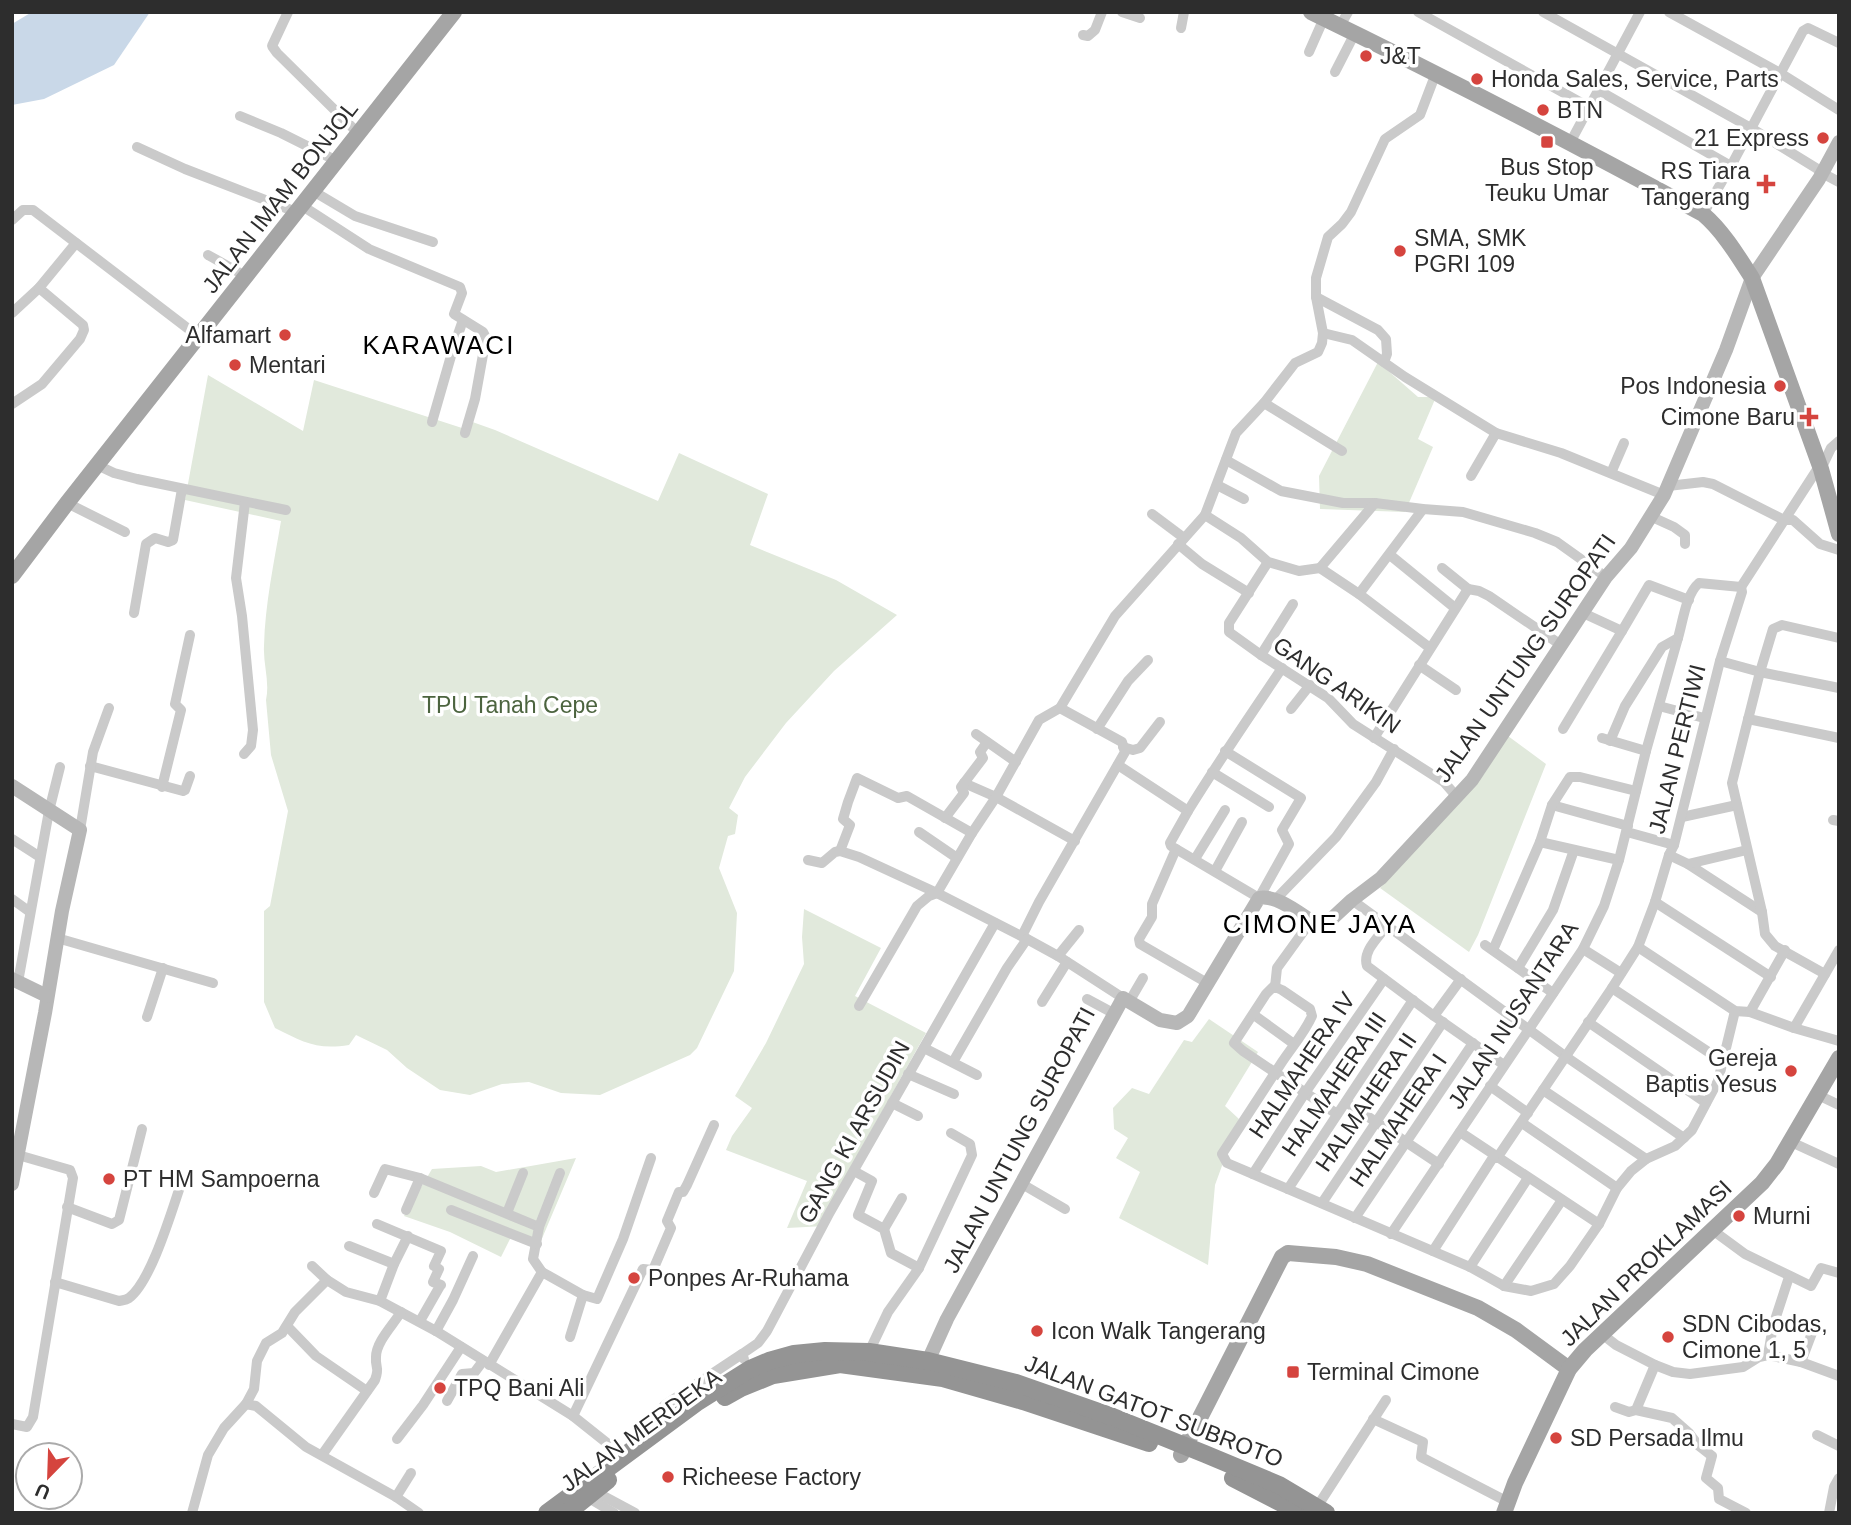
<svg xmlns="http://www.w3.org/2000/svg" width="1851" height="1525" viewBox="0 0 1851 1525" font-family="Arial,sans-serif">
<rect width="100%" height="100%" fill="#fff"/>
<g fill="#e1e9dc">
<path d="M 1378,362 L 1418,397 L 1436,397 L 1418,439 L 1433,447 L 1405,512 L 1320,509 L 1319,476 Z"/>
<path d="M 208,375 L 303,431 L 314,380 L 462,428 L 464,419 L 495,430 L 658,501 L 679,453 L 768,494 L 750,545 L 836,580 L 897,615 L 834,671 L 786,723 L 745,777 L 729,808 L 738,815 L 735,834 L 728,836 L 719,868 L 737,913 L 734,971 L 697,1048 L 690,1055 L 600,1095 L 561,1093 L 529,1082 L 502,1084 L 470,1095 L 440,1090 L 407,1068 L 387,1050 L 356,1035 L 349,1045 C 316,1050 303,1042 275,1028 L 264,1002 L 264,911 L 270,906 L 288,811 L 271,755 L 266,700 C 270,682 263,664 264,646 C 265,604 274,563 281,521 L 185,500 Z"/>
<path d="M 1508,736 L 1546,764 L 1478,935 L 1469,952 L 1380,888 L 1484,774 Z"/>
<path d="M 804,909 L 881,948 L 855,996 L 926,1033 L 861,1149 L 825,1226 L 787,1228 L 807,1181 L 726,1150 L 732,1136 L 752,1108 L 735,1096 L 766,1043 L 804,964 L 802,937 Z"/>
<path d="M 1209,1019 L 1258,1052 L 1225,1106 L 1239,1119 L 1215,1185 L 1208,1265 L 1119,1218 L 1140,1172 L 1116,1158 L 1128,1138 L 1114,1129 L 1113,1108 L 1132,1088 L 1149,1094 L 1184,1040 L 1192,1042 Z"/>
<path d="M 576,1158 L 538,1248 L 511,1237 L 501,1257 L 450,1232 L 404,1216 L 432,1169 L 481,1166 L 496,1172 Z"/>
</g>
<path fill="#c9d8e8" d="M 32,12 L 150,12 L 114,65 L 44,99 L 12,105 L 12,24 Z"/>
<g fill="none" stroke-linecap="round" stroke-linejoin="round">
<g stroke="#cacaca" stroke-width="10">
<path d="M 288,12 L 272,46 L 277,53 L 358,133"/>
<path d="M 1122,12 L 1140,18"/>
<path d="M 1418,12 L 1589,107"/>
<path d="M 1543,12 L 1751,128 L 1816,168 L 1822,173 L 1839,182"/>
<path d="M 1669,12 L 1780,73 L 1839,110"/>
<path d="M 1340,26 L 1348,12"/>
<path d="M 1181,28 L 1184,12"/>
<path d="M 1083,35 L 1088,36 L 1095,30 L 1102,12"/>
<path d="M 1309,52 L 1324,18"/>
<path d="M 1335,72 L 1355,33"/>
<path d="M 1598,90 L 1731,166"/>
<path d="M 240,116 L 281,133 L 337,161"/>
<path d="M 1570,143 L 1640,12"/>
<path d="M 137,147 L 185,169 L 296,212"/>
<path d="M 313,191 L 355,216 L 433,242"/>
<path d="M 301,205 L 369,249 L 460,287 L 462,293 L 454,314 L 483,332 L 486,338 L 475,399 L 465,433"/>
<path d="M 1703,214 L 1731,166 L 1803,31 L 1808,28 L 1839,43"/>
<path d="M 12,220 L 23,210 L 33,210 L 199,337"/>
<path d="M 208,255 L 247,277"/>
<path d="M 1316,297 L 1378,330 L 1386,339 L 1387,354 L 1384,362"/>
<path d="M 12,313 L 39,288 L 76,243"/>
<path d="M 1323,333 L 1352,340 L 1405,377 L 1496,433 L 1561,453 L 1664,495"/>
<path d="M 1264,403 L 1342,451"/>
<path d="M 12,404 L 42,384 L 80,339 L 84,330 L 83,325 L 39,288"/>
<path d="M 432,422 L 453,349 L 463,320"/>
<path d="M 1226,460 L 1281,491 L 1343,503 L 1375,503"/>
<path d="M 97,465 L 114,473 L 137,479 L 286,510"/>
<path d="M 1821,469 L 1831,448 L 1839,441"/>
<path d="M 1611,473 L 1624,443"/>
<path d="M 1471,476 L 1496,433"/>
<path d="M 1217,485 L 1244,499"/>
<path d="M 1668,486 L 1703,482 L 1713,484 L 1784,520 L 1793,520 L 1820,544 L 1839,550"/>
<path d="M 67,503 L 125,532"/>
<path d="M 1152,514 L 1184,538"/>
<path d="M 1205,515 L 1241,538 L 1268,562 L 1299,571 L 1320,568"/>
<path d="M 1652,517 L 1674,527 L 1685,535 L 1685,544"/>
<path d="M 1178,544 L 1202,564 L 1249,593"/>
<path d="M 1390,555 L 1455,608"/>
<path d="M 1268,562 L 1229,623 L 1229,632 L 1261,655 L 1328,698 L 1353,724 L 1444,782 L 1457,797"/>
<path d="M 1442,568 L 1468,589"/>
<path d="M 1741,587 L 1820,465"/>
<path d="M 1359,594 L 1423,509"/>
<path d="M 134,613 L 146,544 L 155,538 L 168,542 L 173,540 L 182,489"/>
<path d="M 1622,631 L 1649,585 L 1689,600"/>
<path d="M 1430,648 L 1359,594 L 1320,568 L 1375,503 L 1423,509 L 1463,512 L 1535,533 L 1557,542 L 1606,577"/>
<path d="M 1261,655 L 1293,604"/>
<path d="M 1720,661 L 1760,672 L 1839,688"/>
<path d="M 1419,665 L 1456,690"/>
<path d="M 1659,706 L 1704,718"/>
<path d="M 1291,709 L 1310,685"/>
<path d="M 1748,719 L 1839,738"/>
<path d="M 1097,729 L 1128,681 L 1148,660"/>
<path d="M 1563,729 L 1622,631 L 1583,613"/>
<path d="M 976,734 L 1016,762"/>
<path d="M 1374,738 L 1468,589 L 1479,591 L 1489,596 L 1561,645"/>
<path d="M 1602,738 L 1646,751"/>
<path d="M 1123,747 L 1133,750 L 1140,748 L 1160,722"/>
<path d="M 244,754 L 251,746 L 253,730 L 242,616 L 236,578 L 245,502"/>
<path d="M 1118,765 L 1188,811 L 1170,843 L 1171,846 L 1259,898 L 1289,844 L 1282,830 L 1301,798 L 1225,751"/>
<path d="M 90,766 L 183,791 L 185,790 L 190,776"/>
<path d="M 1212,772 L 1269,807"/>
<path d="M 964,783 L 996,797 L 1075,841"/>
<path d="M 162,787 L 181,710 L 175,704 L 190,635"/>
<path d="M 1552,805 L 1628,826"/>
<path d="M 1188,811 C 1218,762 1250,716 1282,668"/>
<path d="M 1682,817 L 1737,805"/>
<path d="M 945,818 L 964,793 L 961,787 L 983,758 L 980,752 L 987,742"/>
<path d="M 1833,820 L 1839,821"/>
<path d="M 80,830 L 93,752 L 109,708"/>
<path d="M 919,832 L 957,858"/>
<path d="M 1627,832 L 1674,845"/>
<path d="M 12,839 L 40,857"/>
<path d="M 1540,842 L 1619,860"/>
<path d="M 1176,849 L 1152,904 L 1152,917 L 1139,939 L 1140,944 L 1209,984"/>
<path d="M 840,851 L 850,825 L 843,819 L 848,802 L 857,778 L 898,798 L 907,796 L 972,833"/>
<path d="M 1669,855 L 1688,864 L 1762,912"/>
<path d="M 1195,859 L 1225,810"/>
<path d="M 808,860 L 822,863 L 835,852 L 840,851 L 859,857 L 937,893 L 1027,939 L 1058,956 L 1123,998"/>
<path d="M 1688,864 L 1747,850"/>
<path d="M 1215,871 L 1242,822"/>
<path d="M 937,893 L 972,833 L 996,797 L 1039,720 L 1060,708 L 1115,616 L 1205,515 L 1236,433 L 1264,403 L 1295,363 L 1318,352 L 1322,343 L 1323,333 L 1316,297 L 1316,278 L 1328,237 L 1342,224 L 1351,212 L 1385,139 L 1420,115 L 1436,73"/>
<path d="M 12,899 L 30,912"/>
<path d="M 1276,899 L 1336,837 L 1376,782 L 1394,749"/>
<path d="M 1352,900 L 1565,1056 L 1684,1138"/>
<path d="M 1655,902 L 1771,977"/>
<path d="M 1388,924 C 1379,937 1362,951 1367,966 L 1434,1016 L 1504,1065"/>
<path d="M 1022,936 L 1039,902 L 1125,752 L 1122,742 L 1060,708"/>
<path d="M 57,938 L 213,983"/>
<path d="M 1485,945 L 1553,993"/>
<path d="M 1638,947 L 1735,1011 L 1750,1012 L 1794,1028 L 1839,1041"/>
<path d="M 1583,949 L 1621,973"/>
<path d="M 1493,950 L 1540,842 L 1552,805 L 1570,777 L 1580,777 L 1636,791"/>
<path d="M 1058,956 L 1079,930"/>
<path d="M 1518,968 L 1553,910 L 1574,850"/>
<path d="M 1825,974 L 1775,946 L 1765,934 L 1762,912 L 1732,783 L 1760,672 L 1773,629 L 1782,625 L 1839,638"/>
<path d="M 18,982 L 49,811 L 60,767"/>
<path d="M 1275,987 L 1277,968 L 1311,921"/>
<path d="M 1612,988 L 1722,1061"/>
<path d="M 1087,999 L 1113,1013"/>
<path d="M 1042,1002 L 1067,962"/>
<path d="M 1129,1002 L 1143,978"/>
<path d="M 859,1006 L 917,906 L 929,896 L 937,893"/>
<path d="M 1750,1012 L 1785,950"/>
<path d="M 1254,1015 L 1294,1044"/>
<path d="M 1434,1016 L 1461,979"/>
<path d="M 147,1017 L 163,968"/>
<path d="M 1588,1022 L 1706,1103"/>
<path d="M 1794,1028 L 1839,950"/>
<path d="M 924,1048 L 977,1075"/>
<path d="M 953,1062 L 1007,968 L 1027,939"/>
<path d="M 908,1074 L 954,1094"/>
<path d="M 1490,1086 L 1528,1113"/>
<path d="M 1543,1090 L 1646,1159"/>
<path d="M 1818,1095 L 1839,1105"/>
<path d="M 1346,1102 L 1439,1164"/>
<path d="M 892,1103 L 918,1116"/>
<path d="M 1337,1114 L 1243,1051 L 1234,1043 L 1266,994 L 1273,987 L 1275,987 L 1282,990 L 1310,1009 L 1312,1016 C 1305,1032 1292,1047 1282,1062 C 1262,1093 1242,1123 1222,1154 L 1227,1163 L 1470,1267 L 1504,1286 L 1531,1291 L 1554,1284 L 1570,1266 L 1599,1224 L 1617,1188 L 1631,1171 L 1646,1159 L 1675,1146 L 1692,1130 L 1718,1081 L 1735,1011"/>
<path d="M 1522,1123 L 1617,1188"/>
<path d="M 1460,1132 L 1599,1224"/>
<path d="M 1789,1141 L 1839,1164"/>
<path d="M 1497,1158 L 1612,988 L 1638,947 L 1655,902 L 1669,855 L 1674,845 L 1720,661 L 1742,592 L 1741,587 L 1699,583 C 1686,594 1683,621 1678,638 L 1662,647 L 1625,706 L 1610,741"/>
<path d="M 854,1171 L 872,1181 L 858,1215 L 884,1229 L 891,1253 L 919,1268"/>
<path d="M 1253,1174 L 1305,1093 L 1384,979"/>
<path d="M 1022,1184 L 1065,1209"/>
<path d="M 1288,1189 L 1413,1000"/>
<path d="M 374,1193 L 385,1169 L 420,1178 L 539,1227 L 533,1259 L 542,1272 L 489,1365"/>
<path d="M 1322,1203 L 1443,1022"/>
<path d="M 67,1207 L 112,1224 L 119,1220 L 142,1129"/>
<path d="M 406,1210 L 420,1178"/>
<path d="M 451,1210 L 537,1244"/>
<path d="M 507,1213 L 523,1173"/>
<path d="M 1355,1218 L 1473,1043"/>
<path d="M 377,1224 L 441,1251 L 434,1266 L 439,1269 L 433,1282 L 441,1285 L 440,1286 L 420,1321"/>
<path d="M 539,1227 L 560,1173"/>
<path d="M 884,1229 L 902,1198"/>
<path d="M 1711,1229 L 1745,1254 L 1811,1286 L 1821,1268 L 1839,1273"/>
<path d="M 1391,1234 L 1583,949 L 1604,906 L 1619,860 L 1646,751 L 1678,638"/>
<path d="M 349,1246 L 394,1264"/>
<path d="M 1433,1251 L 1494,1156"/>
<path d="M 312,1266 L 327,1280 L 346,1292 L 380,1301 L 436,1331 L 573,1416 L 617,1451 L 621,1457"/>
<path d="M 1470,1267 L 1528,1178"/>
<path d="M 542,1272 L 583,1295 L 597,1299 L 623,1239 L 651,1158"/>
<path d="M 55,1282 L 119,1301 C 124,1300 126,1300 129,1298 C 152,1281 173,1206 183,1178"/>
<path d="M 1504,1286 L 1562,1200"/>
<path d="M 380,1301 L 394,1264 L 408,1236"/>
<path d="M 287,1326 L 316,1356 L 367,1391"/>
<path d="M 436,1331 L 453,1300 L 473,1256"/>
<path d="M 1602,1334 L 1616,1345 L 1655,1365 L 1673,1372 L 1690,1374 L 1743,1367 L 1759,1357 L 1768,1355 L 1801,1362 L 1839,1376"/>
<path d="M 570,1337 L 583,1295"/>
<path d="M 869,1352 L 888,1312 L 919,1268 L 972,1155 L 970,1144 L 951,1133"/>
<path d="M 742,1354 L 758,1343 L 767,1331 L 830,1212 L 995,923"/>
<path d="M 1768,1355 L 1773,1326 L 1789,1277"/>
<path d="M 1801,1362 L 1815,1325"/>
<path d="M 447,1401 L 462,1374 L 474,1373 L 483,1361"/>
<path d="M 246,1404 L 254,1389 L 257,1361 L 266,1343 L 282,1333 L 295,1312 L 327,1280"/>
<path d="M 1615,1407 L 1629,1412 L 1636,1410 L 1672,1418 L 1689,1433 L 1698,1445 L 1712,1456 L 1706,1478 L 1718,1488 L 1719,1499 L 1746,1513"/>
<path d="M 1636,1410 L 1655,1365"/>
<path d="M 573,1416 L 643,1269 L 653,1270 L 671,1228 L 667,1221 L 679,1192 L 683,1192 L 687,1185 L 714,1125"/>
<path d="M 1373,1419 L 1423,1442 L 1421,1457 L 1508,1502"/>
<path d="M 12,1424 L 27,1427 L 33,1417 L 73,1178 L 70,1170 L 18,1155"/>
<path d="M 1817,1435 L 1839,1446"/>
<path d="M 397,1439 L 423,1405 L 461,1347"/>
<path d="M 643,1439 L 652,1418 L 665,1405 L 742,1354 L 744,1359"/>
<path d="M 322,1455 L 375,1380 C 380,1366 375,1369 376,1357 C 376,1342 393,1325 401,1312"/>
<path d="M 594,1491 L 635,1513"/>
<path d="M 396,1497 L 411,1473"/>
<path d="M 587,1497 L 614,1513"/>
<path d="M 1317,1507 L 1386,1400"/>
<path d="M 192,1513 L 208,1455 L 224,1428 L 246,1404 L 256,1406 L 306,1447 L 396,1497 L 419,1513"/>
<path d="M 1829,1513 L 1834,1487 L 1839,1478"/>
</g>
<g stroke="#b7b7b7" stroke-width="14">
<path d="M 12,786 L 80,830 L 62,911 L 45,1013 L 12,1184"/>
<path d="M 12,979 L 47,996"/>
<path d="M 928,1361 L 947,1319 L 1123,998 L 1160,1020 L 1177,1023 L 1188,1016 L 1259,898 C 1278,894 1303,917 1320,926 L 1325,925 L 1352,900 L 1381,878 L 1472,780 L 1606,577 L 1631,548 L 1664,495 L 1726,350 L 1752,278 L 1819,179 L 1839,142"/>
</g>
<g stroke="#a5a5a5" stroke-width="16">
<path d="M 1311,12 C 1443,76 1574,144 1703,214 C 1723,231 1738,256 1752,278 L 1821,469 L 1839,534"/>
<path d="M 12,576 L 67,503 L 454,12"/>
<path d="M 1181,1455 L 1282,1257 L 1288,1253 L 1336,1257 L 1367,1264 L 1478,1308 L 1516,1330 L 1569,1369"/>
<path d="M 1504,1513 L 1515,1483 L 1569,1369 L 1585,1350 L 1762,1183 L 1777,1164 L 1839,1058"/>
</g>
<g stroke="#949494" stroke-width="18">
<path d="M 725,1397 L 741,1388 L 773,1375 L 840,1364 L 943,1378 L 1023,1401 L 1149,1443"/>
<path d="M 1233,1478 L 1301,1513"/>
<path d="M 547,1513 L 696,1403 L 750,1369 L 769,1361 L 794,1354 L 825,1351 L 869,1352 L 928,1361 L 1016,1383 L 1113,1417 L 1205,1454 L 1279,1485 L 1326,1513"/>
<path d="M 567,1513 L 608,1480"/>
</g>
</g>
<g fill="#d5443e" stroke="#fff" stroke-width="2.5">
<circle cx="1366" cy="56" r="7"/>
<circle cx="1477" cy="79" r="7"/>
<circle cx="1543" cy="110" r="7"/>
<circle cx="1823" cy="138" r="7"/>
<rect x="1540" y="135" width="14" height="14" rx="3.5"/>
<path d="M1762.5 173.5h7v7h7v7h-7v7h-7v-7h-7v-7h7z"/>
<circle cx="1400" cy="251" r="7"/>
<circle cx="285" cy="335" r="7"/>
<circle cx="235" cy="365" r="7"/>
<circle cx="1780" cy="386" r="7"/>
<path d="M1805.5 406.5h7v7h7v7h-7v7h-7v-7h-7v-7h7z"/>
<circle cx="1791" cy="1071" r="7"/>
<circle cx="109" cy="1179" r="7"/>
<circle cx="1739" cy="1216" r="7"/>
<circle cx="634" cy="1278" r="7"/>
<circle cx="1037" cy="1331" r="7"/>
<circle cx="1668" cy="1337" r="7"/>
<rect x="1286" y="1365" width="14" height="14" rx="3.5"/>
<circle cx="440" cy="1388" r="7"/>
<circle cx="1556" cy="1438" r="7"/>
<circle cx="668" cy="1477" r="7"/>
</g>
<g text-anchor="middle" stroke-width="7" stroke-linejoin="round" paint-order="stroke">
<g font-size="23" fill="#2d2d2d" stroke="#fff" text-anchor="start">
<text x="1380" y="64">J&amp;T</text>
<text x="1491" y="87">Honda Sales, Service, Parts</text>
<text x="1557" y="118">BTN</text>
<text x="1809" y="146" text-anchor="end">21 Express</text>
<text x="1547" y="175" text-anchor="middle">Bus Stop<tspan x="1547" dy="26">Teuku Umar</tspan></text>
<text x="1750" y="179" text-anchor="end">RS Tiara<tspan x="1750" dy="26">Tangerang</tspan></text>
<text x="1414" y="246">SMA, SMK<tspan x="1414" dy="26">PGRI 109</tspan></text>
<text x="271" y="343" text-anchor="end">Alfamart</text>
<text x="249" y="373">Mentari</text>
<text x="1766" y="394" text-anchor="end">Pos Indonesia</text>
<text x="1795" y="425" text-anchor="end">Cimone Baru</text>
<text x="1777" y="1066" text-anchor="end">Gereja<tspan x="1777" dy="26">Baptis Yesus</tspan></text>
<text x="123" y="1187">PT HM Sampoerna</text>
<text x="1753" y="1224">Murni</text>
<text x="648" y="1286">Ponpes Ar-Ruhama</text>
<text x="1682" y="1332">SDN Cibodas,<tspan x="1682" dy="26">Cimone 1, 5</tspan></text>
<text x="1051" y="1339">Icon Walk Tangerang</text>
<text x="1307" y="1380">Terminal Cimone</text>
<text x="454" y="1396">TPQ Bani Ali</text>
<text x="1570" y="1446">SD Persada Ilmu</text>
<text x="682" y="1485">Richeese Factory</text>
</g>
<g font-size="23" fill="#2d2d2d" stroke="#fff">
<text transform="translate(280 197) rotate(-52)" y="8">JALAN IMAM BONJOL</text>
<text transform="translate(1525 658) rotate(-55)" y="8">JALAN UNTUNG SUROPATI</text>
<text transform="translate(1337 685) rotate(35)" y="8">GANG ARIKIN</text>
<text transform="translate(1677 749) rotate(-76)" y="8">JALAN PERTIWI</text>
<text transform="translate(1513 1015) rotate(-57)" y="8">JALAN NUSANTARA</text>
<text transform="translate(1302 1065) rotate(-56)" y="8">HALMAHERA IV</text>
<text transform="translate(1334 1084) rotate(-56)" y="8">HALMAHERA III</text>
<text transform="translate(1366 1102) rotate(-56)" y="8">HALMAHERA II</text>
<text transform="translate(1398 1120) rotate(-56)" y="8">HALMAHERA I</text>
<text transform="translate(854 1132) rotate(-61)" y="8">GANG KI ARSUDIN</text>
<text transform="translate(1019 1140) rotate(-62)" y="8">JALAN UNTUNG SUROPATI</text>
<text transform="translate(1646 1263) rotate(-44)" y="8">JALAN PROKLAMASI</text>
<text transform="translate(1154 1411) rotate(21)" y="8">JALAN GATOT SUBROTO</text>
<text transform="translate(641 1430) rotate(-36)" y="8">JALAN MERDEKA</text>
</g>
<g font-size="23" fill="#4c643f" stroke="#fff">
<text x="510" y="713">TPU Tanah Cepe</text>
</g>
<g font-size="26" letter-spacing="2" fill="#000" stroke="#fff">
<text x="439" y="354">KARAWACI</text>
<text x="1320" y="933">CIMONE JAYA</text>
</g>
</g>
<rect width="1851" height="1525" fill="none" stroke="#2d2d2d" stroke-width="28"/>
<g transform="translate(49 1476) rotate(203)"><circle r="33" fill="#ffffff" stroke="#ababab" stroke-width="2"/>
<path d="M0-5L12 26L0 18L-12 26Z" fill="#d5443e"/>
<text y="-10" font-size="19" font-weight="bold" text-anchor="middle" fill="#2d2d2d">U</text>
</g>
</svg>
